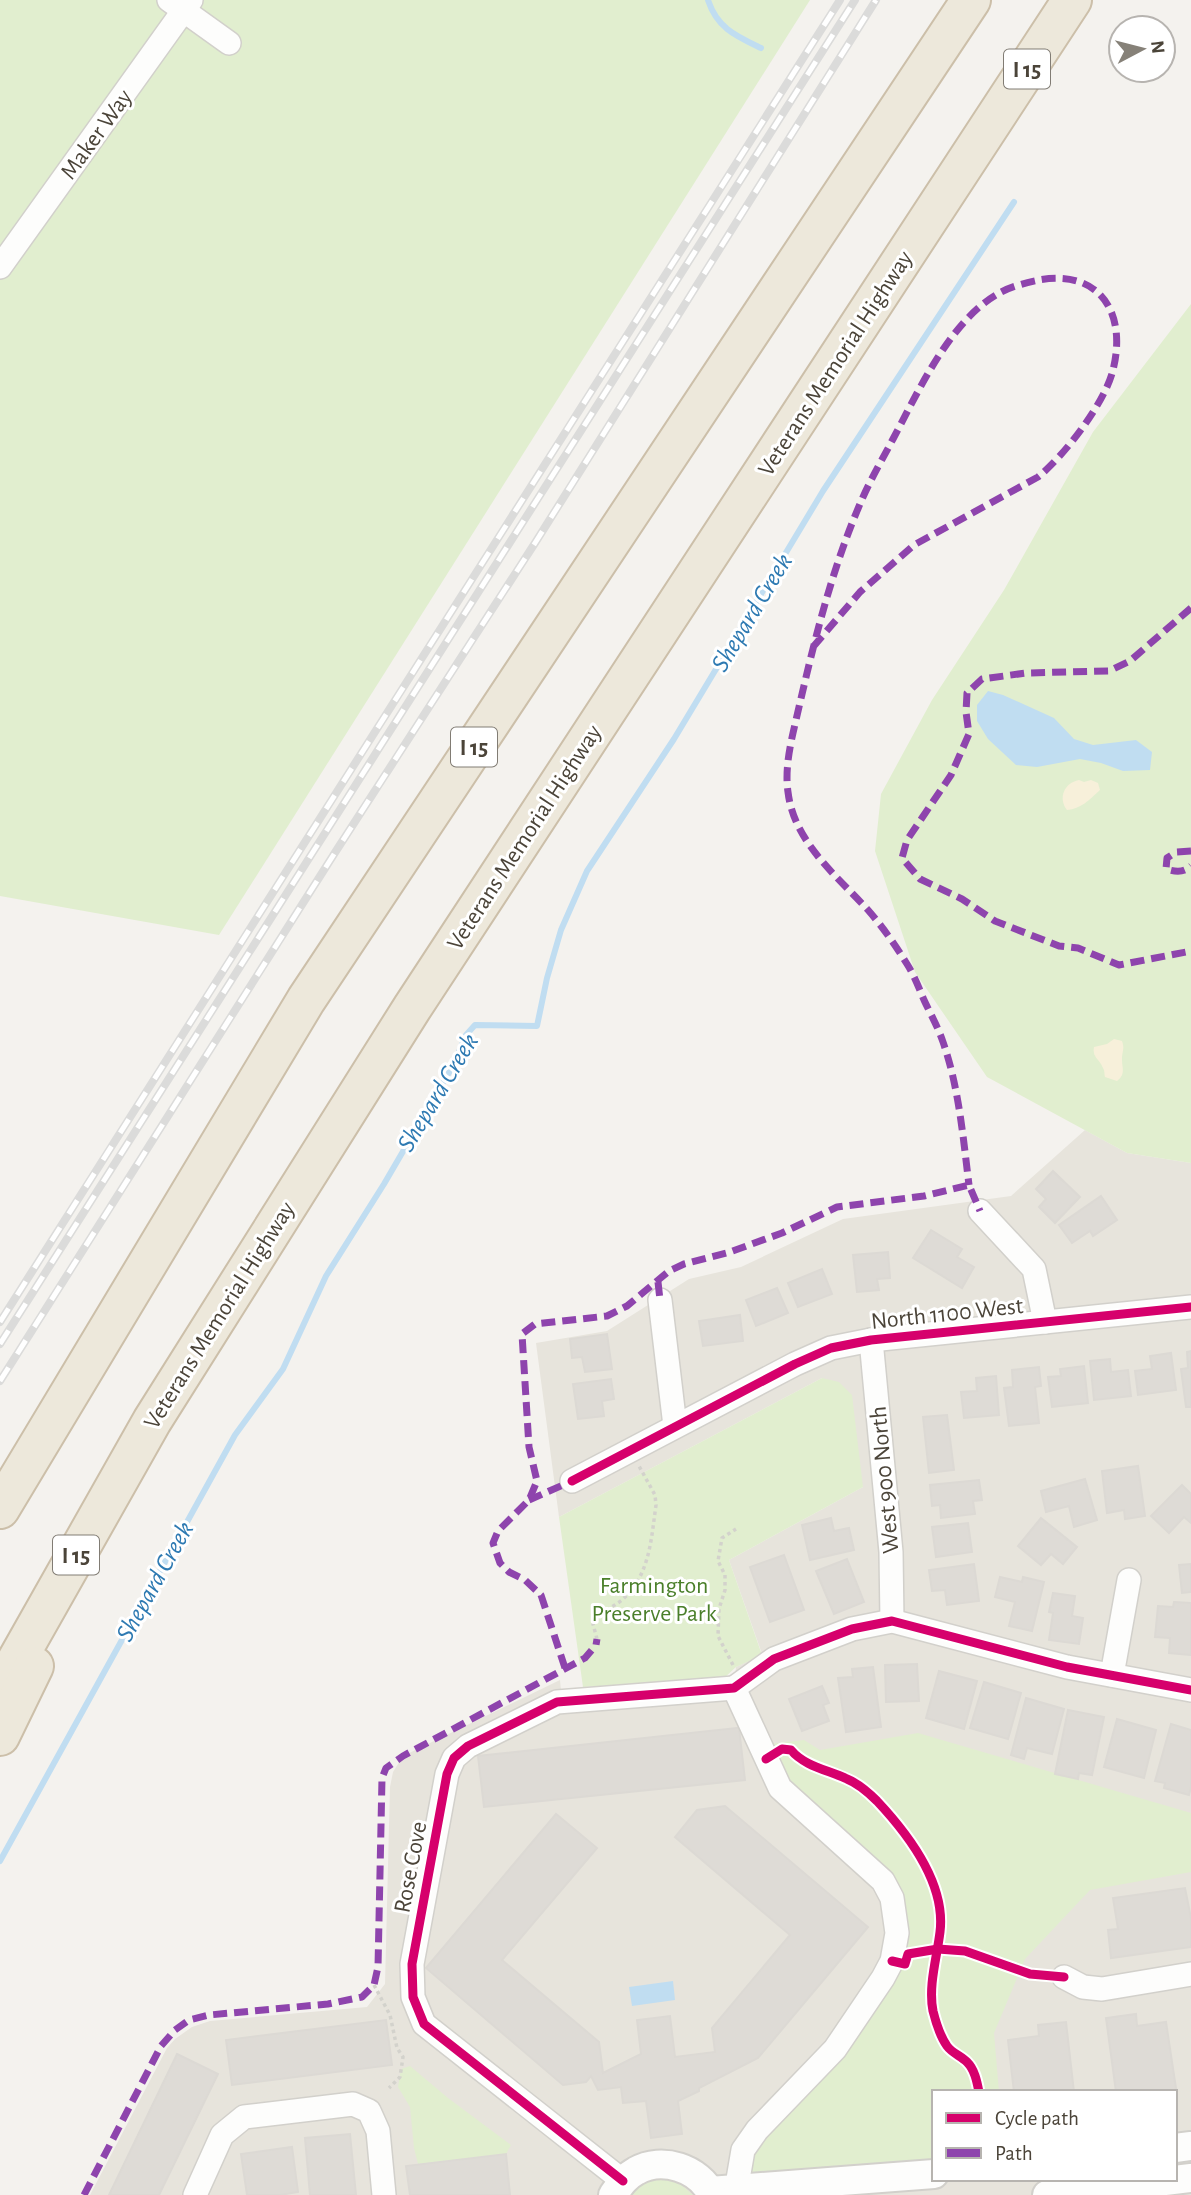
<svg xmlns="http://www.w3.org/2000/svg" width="1191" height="2195" viewBox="0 0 1191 2195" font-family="'Alegreya Sans',sans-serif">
<rect width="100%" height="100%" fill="#f4f2ee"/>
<path fill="#e7e4dc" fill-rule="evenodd" d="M 1085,1130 L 1127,1153 L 1191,1163 L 1191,2195 L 90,2195 L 167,2048 L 175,2039 L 192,2027 L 210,2021 L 367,2007 L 385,1984 L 390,1787 L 393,1772 L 403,1756 L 560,1680 L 563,1713 L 702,1702 L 734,1688 L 736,1667 L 762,1654 L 729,1560 L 863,1487 L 822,1378 L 559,1517 L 536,1343 L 607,1331 L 689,1279 L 741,1267 L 843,1219 L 1011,1196 ZM 934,2092 L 1175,2092 L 1175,2179 L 934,2179 Z"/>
<g fill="#e1eecf">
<path d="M 0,0 L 810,0 L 219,935 L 0,896 Z"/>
<path d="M 1191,304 L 1191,1163 L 1127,1153 L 987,1077 L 915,972 L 875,851 L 881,794 L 932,700 L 1004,590 L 1093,432 Z"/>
<path d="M 822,1378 L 839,1382 L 852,1395 L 863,1487 L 729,1560 L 762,1655 L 736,1667 L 723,1679 L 583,1687 L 559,1517 Z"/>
<path d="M 918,1733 L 1191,1813 L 1191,1872 L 1090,1890 L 1025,1959 L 994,2033 L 999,2092 L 934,2092 L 934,2160 L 745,2182 L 747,2159 L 899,1975 L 903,1894 L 780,1772 L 770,1744 L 804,1740 L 820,1750 Z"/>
<path d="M 410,2066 L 448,2098 L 511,2145 L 506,2154 L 418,2164 L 414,2148 L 410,2107 L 398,2087 L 401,2069 Z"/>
<path d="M 656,2178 L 677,2181 L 693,2195 L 627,2195 L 636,2185 Z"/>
</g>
<g fill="#f7f0da">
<path d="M 1079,780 L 1084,782 L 1091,780 L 1098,783 L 1100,790 C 1089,800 1081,809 1067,810 C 1058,798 1064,783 1079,780 Z"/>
<path d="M 1114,1039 L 1122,1041 C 1125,1049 1122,1051 1122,1059 C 1122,1069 1126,1074 1117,1081 L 1105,1077 C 1104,1074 1105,1071 1103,1068 C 1100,1059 1092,1058 1094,1047 L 1107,1044 Z"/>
</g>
<g fill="#c0ddf1">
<path d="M 988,691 L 1003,695 L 1054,718 L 1074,739 L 1093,745 L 1136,740 L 1152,752 L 1150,770 L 1123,771 L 1101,763 L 1080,759 L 1037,767 L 1016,765 L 988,739 L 977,721 L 977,705 Z"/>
<path d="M 673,1981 L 675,2000 L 632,2006 L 629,1987 Z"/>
</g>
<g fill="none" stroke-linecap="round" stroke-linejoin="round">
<g stroke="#c0ddf1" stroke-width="6">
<path d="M 708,0 C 717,28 736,36 761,48"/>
<path d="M 0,1861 L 235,1435 L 283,1369 L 326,1276 L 384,1184 L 454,1064 L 466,1035 L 475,1025 L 537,1026 L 547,978 L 561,930 L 587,871 L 674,739 L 823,491 L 1014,202"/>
</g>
</g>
<g fill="#dedbd6" stroke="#dcd9d4" stroke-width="2">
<path d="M 1053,1171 L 1080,1197 L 1055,1223 L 1039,1207 L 1046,1199 L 1036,1189 Z"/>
<path d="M 1101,1196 L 1117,1220 L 1093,1236 L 1090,1231 L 1072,1243 L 1059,1225 Z"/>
<path d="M 931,1230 L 962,1249 L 957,1257 L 974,1267 L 962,1288 L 913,1258 Z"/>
<path d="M 888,1252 L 890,1278 L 877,1279 L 879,1290 L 857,1292 L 853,1255 Z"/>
<path d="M 822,1269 L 832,1294 L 798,1307 L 788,1283 Z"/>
<path d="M 777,1288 L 788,1313 L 756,1326 L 746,1300 Z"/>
<path d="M 740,1315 L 743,1341 L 703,1346 L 699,1321 Z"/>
<path d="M 607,1334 L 612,1369 L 585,1372 L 582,1357 L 572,1358 L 570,1339 Z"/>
<path d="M 1191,1351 L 1191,1407 L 1186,1407 L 1181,1369 L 1188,1368 L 1187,1352 Z"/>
<path d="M 1171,1353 L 1176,1390 L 1138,1395 L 1135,1371 L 1152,1369 L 1150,1356 Z"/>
<path d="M 1110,1359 L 1111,1372 L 1128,1370 L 1131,1396 L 1094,1400 L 1090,1361 Z"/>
<path d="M 1084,1366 L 1088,1403 L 1052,1407 L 1048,1377 L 1061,1376 L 1060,1369 Z"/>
<path d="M 1039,1367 L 1041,1386 L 1035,1387 L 1039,1423 L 1009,1426 L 1004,1388 L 1013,1387 L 1012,1370 Z"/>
<path d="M 996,1376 L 999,1415 L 964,1418 L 961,1392 L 977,1391 L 976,1378 Z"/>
<path d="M 611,1379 L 614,1399 L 602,1401 L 604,1416 L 578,1419 L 573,1384 Z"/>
<path d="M 947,1415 L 954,1470 L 929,1473 L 923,1417 Z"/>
<path d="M 1138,1466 L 1145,1516 L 1125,1519 L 1124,1510 L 1107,1513 L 1102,1471 Z"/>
<path d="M 1085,1479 L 1097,1520 L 1074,1527 L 1069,1506 L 1046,1512 L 1041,1491 Z"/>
<path d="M 979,1480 L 982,1500 L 973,1501 L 975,1514 L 941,1518 L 940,1505 L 932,1506 L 930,1485 Z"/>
<path d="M 1182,1485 L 1191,1494 L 1191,1523 L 1184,1517 L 1169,1533 L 1151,1516 Z"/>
<path d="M 831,1518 L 834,1531 L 849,1528 L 854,1550 L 810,1560 L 802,1525 Z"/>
<path d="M 1041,1518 L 1077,1547 L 1063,1564 L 1051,1554 L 1041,1565 L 1018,1546 Z"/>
<path d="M 968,1523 L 972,1552 L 936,1557 L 932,1527 Z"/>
<path d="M 784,1555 L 804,1610 L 770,1622 L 750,1567 Z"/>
<path d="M 847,1559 L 864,1602 L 834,1614 L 816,1571 Z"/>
<path d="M 974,1564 L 979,1601 L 947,1605 L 945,1590 L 932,1591 L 929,1570 Z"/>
<path d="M 1191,1564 L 1191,1592 L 1182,1593 L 1179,1565 Z"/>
<path d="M 1000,1577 L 1022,1582 L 1023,1577 L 1044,1582 L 1032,1631 L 1009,1626 L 1015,1602 L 995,1597 Z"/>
<path d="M 1053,1593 L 1075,1596 L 1072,1616 L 1083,1618 L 1079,1644 L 1049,1640 L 1053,1613 L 1049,1612 Z"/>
<path d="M 1174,1602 L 1191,1603 L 1191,1655 L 1169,1653 L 1170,1638 L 1155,1637 L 1158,1606 L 1173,1607 Z"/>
<path d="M 917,1664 L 919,1701 L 886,1702 L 885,1665 Z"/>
<path d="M 873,1667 L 881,1727 L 846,1732 L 838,1678 L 853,1677 L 852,1669 Z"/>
<path d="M 939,1671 L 977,1681 L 964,1729 L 926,1718 Z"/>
<path d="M 984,1682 L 1021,1693 L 1008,1739 L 970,1728 Z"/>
<path d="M 822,1686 L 829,1703 L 823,1705 L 829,1721 L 802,1731 L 789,1699 Z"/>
<path d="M 1026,1698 L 1064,1709 L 1052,1754 L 1027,1748 L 1024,1759 L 1011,1755 Z"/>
<path d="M 1068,1710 L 1104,1717 L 1092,1775 L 1079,1773 L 1078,1779 L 1055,1774 Z"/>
<path d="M 1117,1719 L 1156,1730 L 1144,1778 L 1104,1767 Z"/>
<path d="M 1171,1724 L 1191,1730 L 1191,1787 L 1189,1795 L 1164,1788 L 1165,1783 L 1155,1781 Z"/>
<path d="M 737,1728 L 739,1728 L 745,1780 L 484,1807 L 478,1756 Z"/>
<path d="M 725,1806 L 868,1927 L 758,2058 L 699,2088 L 699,2091 L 678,2101 L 682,2134 L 651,2138 L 646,2101 L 623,2103 L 621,2087 L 598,2090 L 591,2076 L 586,2082 L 563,2085 L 426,1968 L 556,1814 L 597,1848 L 502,1960 L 599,2042 L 603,2073 L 641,2054 L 637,2020 L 670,2016 L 675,2057 L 715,2052 L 712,2028 L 790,1935 L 675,1837 L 697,1810 Z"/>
<path d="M 1185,1888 L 1191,1918 L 1191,1947 L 1111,1958 L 1108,1930 L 1118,1929 L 1113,1898 Z"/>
<path d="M 1136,2014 L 1137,2026 L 1166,2022 L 1177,2095 L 1175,2092 L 1116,2092 L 1106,2018 Z"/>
<path d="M 386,2020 L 392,2065 L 232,2085 L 226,2040 Z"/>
<path d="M 1066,2022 L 1074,2092 L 1014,2092 L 1008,2040 L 1039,2036 L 1038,2025 Z"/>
<path d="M 177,2054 L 218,2074 L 159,2195 L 109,2195 Z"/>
<path d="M 350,2134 L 356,2195 L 310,2195 L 305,2138 Z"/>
<path d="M 292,2147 L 298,2192 L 280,2195 L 247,2195 L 241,2154 Z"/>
<path d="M 506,2154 L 510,2195 L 410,2195 L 406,2166 Z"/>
</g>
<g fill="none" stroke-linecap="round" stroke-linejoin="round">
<g stroke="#d2d0cb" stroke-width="26">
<g id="minor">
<path d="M 169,0 L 229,43"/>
<path d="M 0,267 L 191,0"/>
<path d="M 980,1211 L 1034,1269 L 1045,1322"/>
<path d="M 660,1300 L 675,1426"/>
<path d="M 871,1340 L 891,1552 L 892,1621"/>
<path d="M 572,1481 L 795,1364 L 831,1348 L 871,1340 L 1191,1307"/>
<path d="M 1112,1675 L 1129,1580"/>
<path d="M 734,1688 L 780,1788 L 883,1881 L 892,1898 L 897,1933 L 892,1961 L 883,1978 L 835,2049 L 757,2130 L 743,2150 L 736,2191"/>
<path d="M 734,1688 L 774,1659 L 852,1629 L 892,1621 L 1067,1667 L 1191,1690"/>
<path d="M 1064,1977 L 1083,1987 L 1102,1989 L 1191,1974"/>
<path d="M 623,2181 L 424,2024 L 413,1997 L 412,1964 L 447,1774 L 454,1758 L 468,1746 L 557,1702 L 734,1688"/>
<path d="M 195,2195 L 222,2135 L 244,2117 L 353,2104 L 369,2111 L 378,2131 L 384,2195"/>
</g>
</g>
<g stroke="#d2d0cb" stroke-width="32">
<g id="tertiary">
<path d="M 1175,2148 L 1191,2146"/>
<path d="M 710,2191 L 934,2174"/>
<path d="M 613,2195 C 620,2185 625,2177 636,2171 C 662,2156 699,2168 712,2195"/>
<path d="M 1047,2195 L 1191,2178"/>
</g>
</g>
<g stroke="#ccbfa9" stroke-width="42">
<g id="motorway">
<path d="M 0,1509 L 306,1000 L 971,0"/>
<path d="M 0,1690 L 152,1421 L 412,1008 L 1072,0"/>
<path d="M 0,1736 L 34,1666"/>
</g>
</g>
<g stroke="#d3d2cc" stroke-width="3.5" stroke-dasharray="3.5 3.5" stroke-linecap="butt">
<path d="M 597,1639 L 593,1624 C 599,1612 612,1608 622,1600 C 650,1575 651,1540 656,1505 L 655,1495 L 639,1466"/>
<path d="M 733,1665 L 718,1636 L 719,1609 L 725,1590 L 725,1575 L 718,1561 L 722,1538 L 736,1529"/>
<path d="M 374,1985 L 390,2015 L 397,2048 L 403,2057 L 400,2077 L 389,2088"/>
</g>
<use href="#minor" stroke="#fdfdfc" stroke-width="23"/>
<use href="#tertiary" stroke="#fdfdfc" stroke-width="28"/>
<use href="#motorway" stroke="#ede8db" stroke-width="38"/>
<g stroke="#dbdbda" stroke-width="8">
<g id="rail">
<path d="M 0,1322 L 840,0"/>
<path d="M 0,1344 L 855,0"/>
<path d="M 0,1381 L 336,851 L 535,543 L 876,0"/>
</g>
</g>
<use href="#rail" stroke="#fff" stroke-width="5" stroke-dasharray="16" stroke-linecap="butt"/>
<g stroke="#8e44ad" stroke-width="7" stroke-dasharray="14 7" stroke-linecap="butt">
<path d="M 1191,608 L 1130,661 L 1109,671 L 1026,673 L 982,679 L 967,693 L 966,712 L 969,734 L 951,775 L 907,840 L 902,858 L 920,879 L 962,899 L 995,921 L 1059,946 L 1078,948 L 1119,965 L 1191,951"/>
<path d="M 813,647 L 860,592 L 914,545 L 1038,477 C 1064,456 1105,403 1113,370 C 1127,314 1101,269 1039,280 C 1025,283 1008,287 996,295 C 949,323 918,392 893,439 C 882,460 869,482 860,504 C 832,569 815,638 799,707 C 793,734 784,764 788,792 C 794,842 836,875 868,910 C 882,926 896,946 907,964 C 914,975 919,988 924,1000 C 930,1013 938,1027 943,1042 C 959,1088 963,1137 969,1185"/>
<path d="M 1191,851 L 1176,852 L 1167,858 L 1166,869 C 1176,872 1183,873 1191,866"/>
<path d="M 658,1282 L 660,1300"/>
<path d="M 529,1500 L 572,1481"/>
<path d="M 565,1668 L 541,1595 L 525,1580 L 509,1572 L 500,1563 L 493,1543 L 498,1531 L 529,1500 L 537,1481 L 529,1447 L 522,1334 L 535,1324 L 607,1316 L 627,1306 L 669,1271 L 684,1264 L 730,1252 L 782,1233 L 837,1207 L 924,1196 L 969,1185 L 980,1211"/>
<path d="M 84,2195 L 161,2046 L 175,2030 L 189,2020 L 209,2015 L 328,2004 L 362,1997 L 374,1985 L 378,1967 L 382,1778 L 386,1768 L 403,1756 L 585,1658 L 596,1645 L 597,1639"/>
</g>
<g stroke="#fff" stroke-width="13">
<g id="cycleway">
<path d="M 572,1481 L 795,1364 L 831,1348 L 871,1340 L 1191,1307"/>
<path d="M 766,1759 L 782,1749 L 791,1750 C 804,1766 828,1770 847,1779 C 857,1783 869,1793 877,1801 C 908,1834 946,1884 940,1932 C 937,1957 928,1986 933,2011 C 936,2023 940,2036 947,2046 C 952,2053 961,2056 967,2062 C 975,2070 977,2082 979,2092"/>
<path d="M 892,1961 L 905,1964 L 908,1954 L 938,1949 L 965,1951 L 1030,1974 L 1064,1977"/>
<path d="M 623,2181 L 424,2024 L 413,1997 L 412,1964 L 447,1774 L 454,1758 L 468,1746 L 557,1702 L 734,1688 L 774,1659 L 852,1629 L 892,1621 L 1067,1667 L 1191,1690"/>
</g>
</g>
<use href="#cycleway" stroke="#d6006c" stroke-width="9"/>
</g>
<g text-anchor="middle" stroke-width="6" stroke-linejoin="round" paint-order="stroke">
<g fill="#fff" stroke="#817c74" stroke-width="2">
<rect x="1004" y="49.5" width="46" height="39" rx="5"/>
<rect x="451" y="727.5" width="46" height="39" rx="5"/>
<rect x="53" y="1535.5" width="46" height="39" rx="5"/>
</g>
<g font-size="23" font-weight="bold" fill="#4b4439">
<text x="1027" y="77">I 15</text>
<text x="474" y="755">I 15</text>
<text x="76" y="1563">I 15</text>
</g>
<g font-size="24" fill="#4b4439" stroke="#fff">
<text transform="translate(96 134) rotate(-54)" y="8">Maker Way</text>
<text transform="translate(835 363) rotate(-57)" y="8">Veterans Memorial Highway</text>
<text transform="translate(524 837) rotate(-57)" y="8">Veterans Memorial Highway</text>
<text transform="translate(947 1313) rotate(-6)" y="8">North 1100 West</text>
<text transform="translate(219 1315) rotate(-58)" y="8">Veterans Memorial Highway</text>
<text transform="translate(884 1480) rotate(-95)" y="8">West 900 North</text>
<text transform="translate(410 1867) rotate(-79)" y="8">Rose Cove</text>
</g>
<g font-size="24" fill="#4a7f2a" stroke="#fff">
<text x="654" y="1593">Farmington<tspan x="654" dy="28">Preserve Park</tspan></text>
</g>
<g font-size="26" font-style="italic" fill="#2e7ab2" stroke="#fff">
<text transform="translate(751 612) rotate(-59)" y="9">Shepard Creek</text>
<text transform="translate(437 1092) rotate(-59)" y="9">Shepard Creek</text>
<text transform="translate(154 1581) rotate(-61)" y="9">Shepard Creek</text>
</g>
</g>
<rect x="932" y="2090" width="245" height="91" fill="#ffffff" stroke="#b7b4b0" stroke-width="2"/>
<rect x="946" y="2113" width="35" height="10" fill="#d6006c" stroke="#b7b4b0" stroke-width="2"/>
<text x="995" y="2125" font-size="21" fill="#4b4439">Cycle path</text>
<rect x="946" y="2148" width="35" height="10" fill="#8e44ad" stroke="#b7b4b0" stroke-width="2"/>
<text x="995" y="2160" font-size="21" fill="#4b4439">Path</text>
<g transform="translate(1142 49) rotate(83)"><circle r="33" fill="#ffffff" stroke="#b7b4b0" stroke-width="2"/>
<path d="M0-5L12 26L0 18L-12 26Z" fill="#868178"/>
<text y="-10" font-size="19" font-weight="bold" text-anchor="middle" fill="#4b4439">N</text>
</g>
</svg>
